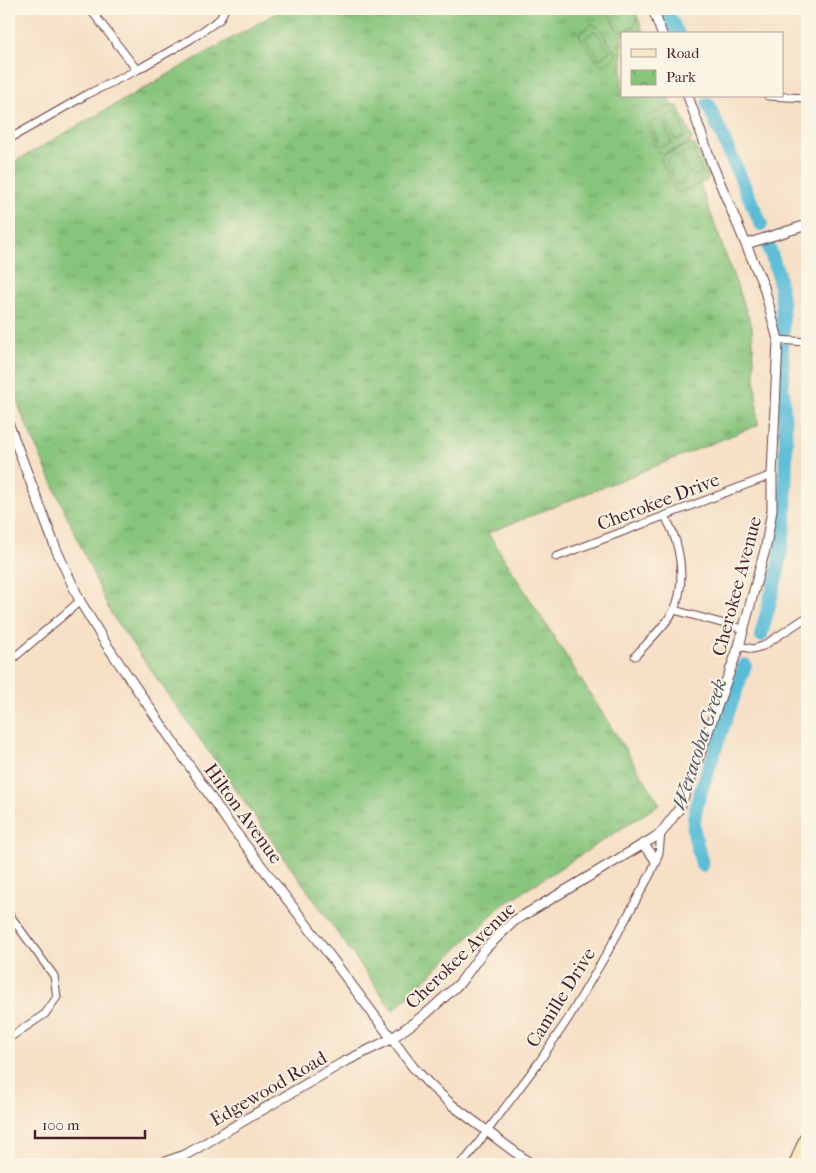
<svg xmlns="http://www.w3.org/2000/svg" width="816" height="1173" viewBox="0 0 816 1173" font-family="'IM FELL French Canon',serif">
<defs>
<pattern id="grass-tufts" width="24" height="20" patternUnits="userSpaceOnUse" patternTransform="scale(1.25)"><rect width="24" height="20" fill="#87c57b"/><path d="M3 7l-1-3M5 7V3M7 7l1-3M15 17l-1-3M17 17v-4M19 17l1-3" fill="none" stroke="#709f65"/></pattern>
<pattern id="park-crowns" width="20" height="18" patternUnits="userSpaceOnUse" patternTransform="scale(1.25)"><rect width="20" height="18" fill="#87c57b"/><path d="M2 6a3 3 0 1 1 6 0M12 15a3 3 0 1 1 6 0" fill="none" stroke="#709f65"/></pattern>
</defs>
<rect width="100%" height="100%" fill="#fcf5e5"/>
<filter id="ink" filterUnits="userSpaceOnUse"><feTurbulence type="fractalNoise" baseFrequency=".02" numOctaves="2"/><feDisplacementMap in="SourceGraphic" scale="10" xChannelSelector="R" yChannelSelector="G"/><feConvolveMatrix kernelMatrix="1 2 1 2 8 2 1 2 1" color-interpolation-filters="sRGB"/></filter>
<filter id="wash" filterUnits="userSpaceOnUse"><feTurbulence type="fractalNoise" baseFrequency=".0096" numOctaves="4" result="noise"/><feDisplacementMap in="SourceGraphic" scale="20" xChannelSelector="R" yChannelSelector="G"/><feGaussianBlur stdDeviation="1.12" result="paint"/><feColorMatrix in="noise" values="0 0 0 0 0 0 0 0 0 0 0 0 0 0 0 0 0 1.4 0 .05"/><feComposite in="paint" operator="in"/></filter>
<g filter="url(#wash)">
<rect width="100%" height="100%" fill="#f6e0c6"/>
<path fill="url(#grass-tufts)" stroke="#687253" d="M 283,9 L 635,9 L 644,34 L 622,34 L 622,96 L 668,96 L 752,327 L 758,425 L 488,533 L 660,804 L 501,906 L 393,1011 L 111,614 L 25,422 L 9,378 L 9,165 Z"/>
<g fill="url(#park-crowns)" stroke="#687253">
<path d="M 608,9 L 632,9 L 637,20 L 634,27 L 622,32 L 616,29 Z"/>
<path d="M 591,24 L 597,26 L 616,53 L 615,58 L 604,65 L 599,64 L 580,37 L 580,33 Z"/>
<path d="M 674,105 L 678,107 L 692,138 L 690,143 L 663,154 L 658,152 L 645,121 L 647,117 Z"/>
<path d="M 691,144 L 695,145 L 709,176 L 707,181 L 680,192 L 675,190 L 661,159 L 664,155 Z"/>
</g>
<g fill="#87c57b" stroke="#687253">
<path d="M 595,31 L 610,51 L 600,59 L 585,38 Z"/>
<path d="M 676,111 L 686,136 L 675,140 L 665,116 Z"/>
<path d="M 661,118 L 672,142 L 660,147 L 650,123 Z"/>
<path d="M 692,149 L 702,173 L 691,177 L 681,154 Z"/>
<path d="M 677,155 L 687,179 L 676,184 L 666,160 Z"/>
</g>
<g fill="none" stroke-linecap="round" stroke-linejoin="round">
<g stroke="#5abdd8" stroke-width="14">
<path d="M 665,9 L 678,34"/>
<path d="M 708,104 L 761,224"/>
<path d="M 768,245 L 778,274 L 782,301 L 783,331"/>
<path d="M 782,348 L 783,384"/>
<path d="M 761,635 L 778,570 L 785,522 L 786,443 L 783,392"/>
<path d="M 702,865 C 700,851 692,836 694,821 C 695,804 702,788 707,773 C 719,737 732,701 745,665"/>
</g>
</g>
</g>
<g filter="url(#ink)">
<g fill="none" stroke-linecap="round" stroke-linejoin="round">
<g stroke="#643c42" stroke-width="9">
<g id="minor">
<path d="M 90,9 L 137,70"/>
<path d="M 768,96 L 807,98"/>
<path d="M 9,139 L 86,95 L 137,70 L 191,39 L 220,19 L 225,9"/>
<path d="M 778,340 L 807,342"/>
<path d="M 556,557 L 772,475"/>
<path d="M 674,610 L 743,629"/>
<path d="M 739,646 L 753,649 L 763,646 L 807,617"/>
<path d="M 635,656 C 648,642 663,628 673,612 C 685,590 682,556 673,533 C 671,527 667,521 665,516"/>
<path d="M 9,662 L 80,601"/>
<path d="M 9,914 L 54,976 L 57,997 L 45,1014 L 9,1038"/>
<path d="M 460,1164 L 467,1158 L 539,1062 L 568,1019 L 607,953 L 651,873 L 659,853 L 661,833"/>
</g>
</g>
<g stroke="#643c42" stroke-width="11">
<g id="tertiary">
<path d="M 653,9 L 662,34"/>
<path d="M 746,244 L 807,225"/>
<path d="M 9,425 L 56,549 L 80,601 L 104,641 L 230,825 L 306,924 L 413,1067 L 430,1085 L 452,1105 L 531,1164"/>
<path d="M 642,845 C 649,850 653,854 656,862"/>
<path d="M 160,1164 L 187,1154 L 342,1063 L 391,1039 L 427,1013 L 460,983 L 485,949 L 514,921 L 652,839 L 661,833 L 679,809 L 693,773 L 739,646 L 766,546 L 772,510 L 772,475 L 778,340 L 764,287 L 712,164 L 688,96"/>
</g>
</g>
<g stroke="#643c42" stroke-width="12">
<path id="secondary" d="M 794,1164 L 807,1133"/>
</g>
<use href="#minor" stroke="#fff" stroke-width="7"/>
<use href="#tertiary" stroke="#fff" stroke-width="9"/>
<use href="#secondary" stroke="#f7e8c3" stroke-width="10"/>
</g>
</g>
<g text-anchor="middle" stroke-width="4" stroke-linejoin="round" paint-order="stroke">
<g font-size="19" fill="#4a1f2b" stroke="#fcf5e5">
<text transform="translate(658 501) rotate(-21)" y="7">Cherokee Drive</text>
<text transform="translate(736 586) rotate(-75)" y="7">Cherokee Avenue</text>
<text transform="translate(244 813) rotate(54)" y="7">Hilton Avenue</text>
<text transform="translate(460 955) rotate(-44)" y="7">Cherokee Avenue</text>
<text transform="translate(560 997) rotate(-58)" y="7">Camille Drive</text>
<text transform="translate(268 1088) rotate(-30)" y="7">Edgewood Road</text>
</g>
<g font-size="20" font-style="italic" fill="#505668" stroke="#fcf5e5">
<text transform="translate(699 744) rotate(-72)" y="7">Weracoba Creek</text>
</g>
</g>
<rect width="816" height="1173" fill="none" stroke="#fcf5e5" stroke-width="30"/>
<rect x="621" y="32" width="162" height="65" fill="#fcf5e5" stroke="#b59f9b"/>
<rect x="631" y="49" width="25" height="8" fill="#f7e8c3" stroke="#b59f9b"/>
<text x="666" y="58" font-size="15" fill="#4a1f2b">Road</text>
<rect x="631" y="70" width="25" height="15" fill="url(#park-crowns)" stroke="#b59f9b"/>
<text x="666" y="82" font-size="15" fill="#4a1f2b">Park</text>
<path d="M35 1130v8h110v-8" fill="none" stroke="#4a1f2b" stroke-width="2.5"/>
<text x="42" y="1130" font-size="15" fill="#4a1f2b" stroke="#fcf5e5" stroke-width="4" paint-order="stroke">100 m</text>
</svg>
